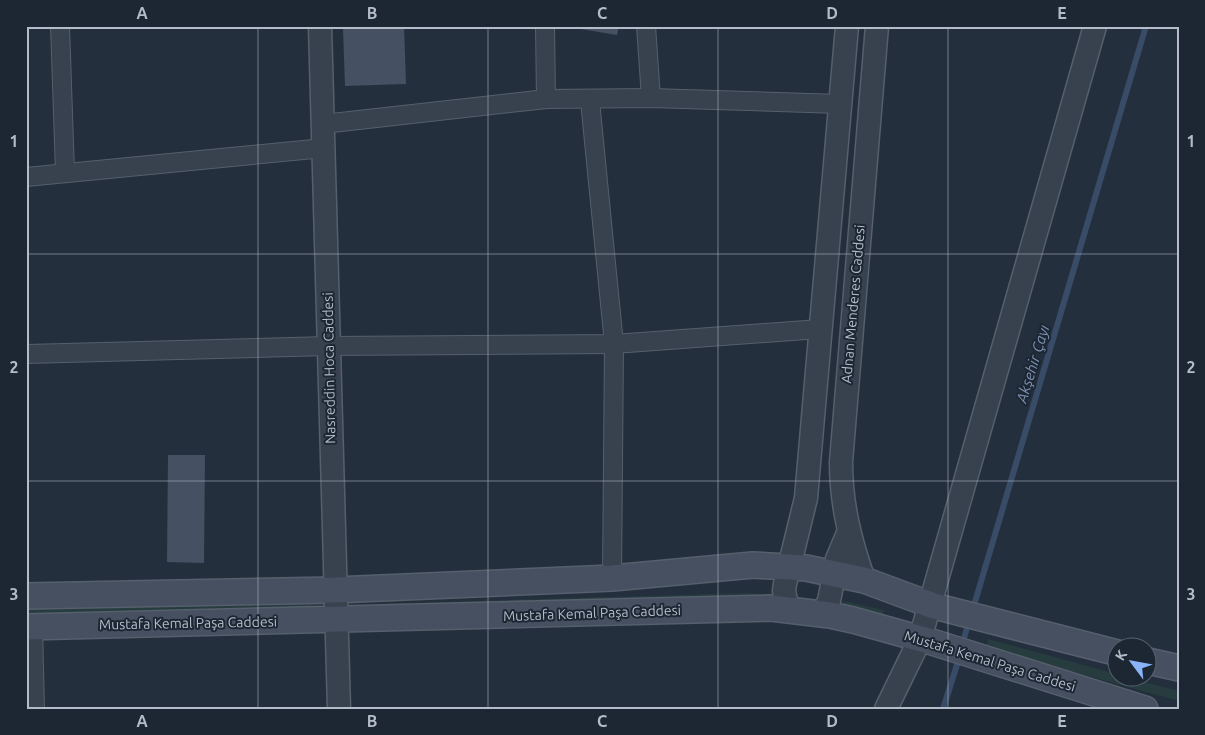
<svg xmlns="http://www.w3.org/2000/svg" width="1205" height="735" viewBox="0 0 1205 735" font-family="Ubuntu,sans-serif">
<rect width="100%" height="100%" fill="#242f3e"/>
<g fill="#263c3f">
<path d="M 746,593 L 775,595 L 775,601 L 379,610 L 377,604 Z"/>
<path d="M 309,601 L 312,609 L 26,614 L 26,606 Z"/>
<path d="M 843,601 L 884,610 L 882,620 L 841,611 Z"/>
<path d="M 988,639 L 1117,674 L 1118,678 L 1129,678 L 1179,691 L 1179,701 L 986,648 Z"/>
</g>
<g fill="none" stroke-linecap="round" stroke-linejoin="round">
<g stroke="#394c67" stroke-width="6">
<path d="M 972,612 L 1146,26"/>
<path d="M 962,645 L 969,621"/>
<path d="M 943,709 L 960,655"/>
</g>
</g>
<g fill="#455162">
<path d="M 404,26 L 406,84 L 345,86 L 343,28 Z"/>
<path d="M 581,26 L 619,26 L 617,35 L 581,29 Z"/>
<path d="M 168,455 L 205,455 L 204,563 L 167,562 Z"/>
</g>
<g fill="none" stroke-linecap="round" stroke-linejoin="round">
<g stroke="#565f6c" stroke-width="20">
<g id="minor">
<path d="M 60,26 L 65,172"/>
<path d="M 545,26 L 546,99"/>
<path d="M 646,26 L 651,98"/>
<path d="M 590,101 L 614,344 L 612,578"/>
<path d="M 323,124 L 546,99 L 651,98 L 840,104"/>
<path d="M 26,177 L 324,148"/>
<path d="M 26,354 L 328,346 L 614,344 L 819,329"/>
<path d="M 33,627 L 35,709"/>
</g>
</g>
<g stroke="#565f6c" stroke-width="25">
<g id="tertiary">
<path d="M 320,26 L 339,709"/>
<path d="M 864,580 C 850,540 841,504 841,462 L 877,26"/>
<path d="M 788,611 L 784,591 L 785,584 L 806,498 L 847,26"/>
<path d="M 821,615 L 829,601 L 837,559 L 848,533"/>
<path d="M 886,709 L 920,639 L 1095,26"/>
</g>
</g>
<g stroke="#565f6c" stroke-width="28">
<g id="secondary">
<path d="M 26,596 L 335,590 L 612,578 L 753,565 L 806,568 L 864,580 L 934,606 L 1118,653"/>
<path d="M 26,627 L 771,608 L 830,615 L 853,620 L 932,642 L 1145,709"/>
<path d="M 1148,661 L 1179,668"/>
</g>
</g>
<use href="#minor" stroke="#38414e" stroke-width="18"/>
<use href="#tertiary" stroke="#38414e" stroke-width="22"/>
<use href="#secondary" stroke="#465061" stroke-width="25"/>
</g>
<path fill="none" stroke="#b4bcc9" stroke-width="1" stroke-opacity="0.55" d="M 258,26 L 258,709M 488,26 L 488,709M 718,26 L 718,709M 948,26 L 948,709M 26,254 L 1179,254M 26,481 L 1179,481"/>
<g text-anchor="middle" stroke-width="4" stroke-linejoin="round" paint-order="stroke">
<g font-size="14" fill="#b4bcc9" stroke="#1d2633">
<text transform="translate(853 304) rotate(-85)" y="5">Adnan Menderes Caddesi</text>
<text transform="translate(329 368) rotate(-91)" y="5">Nasreddin Hoca Caddesi</text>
<text transform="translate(592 613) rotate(-2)" y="5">Mustafa Kemal Paşa Caddesi</text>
<text transform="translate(188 623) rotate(-1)" y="5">Mustafa Kemal Paşa Caddesi</text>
<text transform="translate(990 661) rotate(17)" y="5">Mustafa Kemal Paşa Caddesi</text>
</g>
<g font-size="15" font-style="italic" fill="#7c92b1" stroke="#1d2633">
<text transform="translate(1033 364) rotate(-73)" y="5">Akşehir Çayı</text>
</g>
</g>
<rect width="1205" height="735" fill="none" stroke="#1d2633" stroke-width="55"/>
<g transform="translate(1132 662) rotate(302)"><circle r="24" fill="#1d2633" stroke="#59626f"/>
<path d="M0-4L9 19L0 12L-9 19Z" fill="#8ab4f8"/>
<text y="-8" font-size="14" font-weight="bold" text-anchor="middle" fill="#b4bcc9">K</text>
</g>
<rect x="28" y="28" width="1150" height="680" fill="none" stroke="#b4bcc9" stroke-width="2"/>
<g font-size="16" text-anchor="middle" font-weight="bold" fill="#b4bcc9">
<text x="142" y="19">A</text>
<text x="372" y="19">B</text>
<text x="602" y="19">C</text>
<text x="832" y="19">D</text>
<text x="1062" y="19">E</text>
<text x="14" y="147">1</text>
<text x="1191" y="147">1</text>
<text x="14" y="373">2</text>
<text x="1191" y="373">2</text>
<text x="14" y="600">3</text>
<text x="1191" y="600">3</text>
<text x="142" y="727">A</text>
<text x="372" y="727">B</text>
<text x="602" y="727">C</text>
<text x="832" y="727">D</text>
<text x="1062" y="727">E</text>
</g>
</svg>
